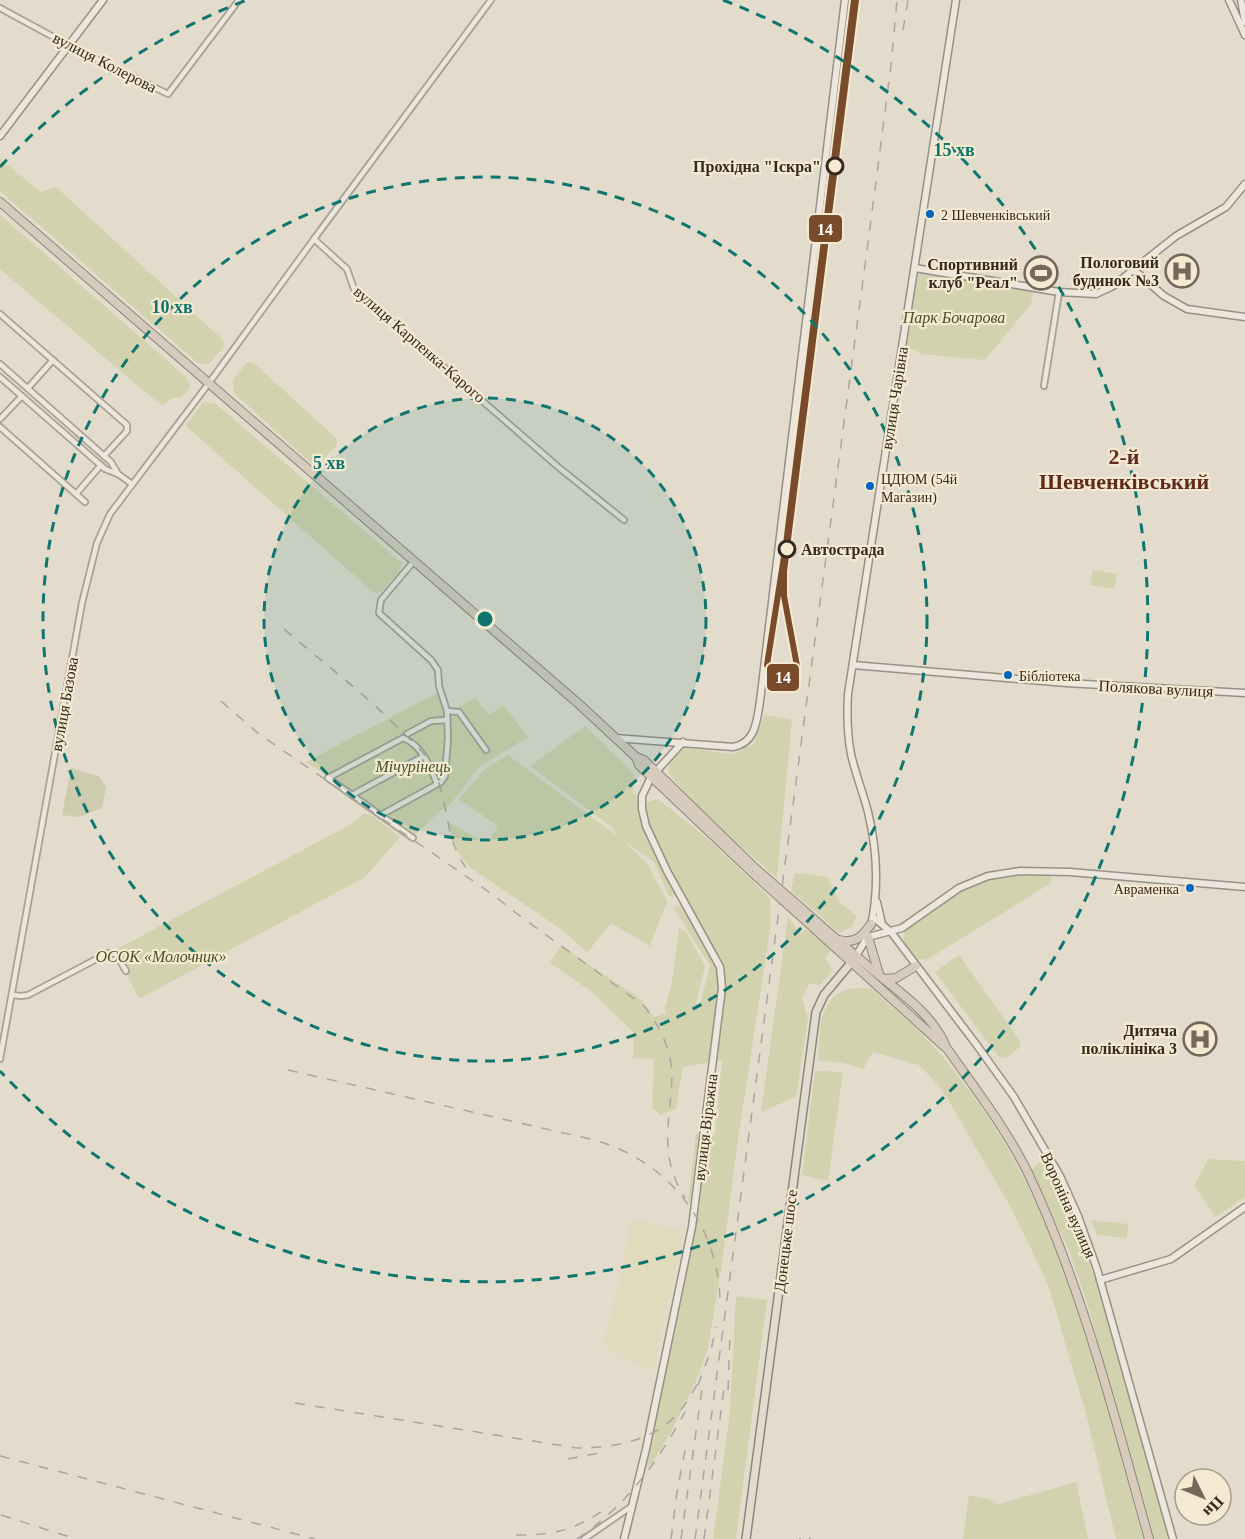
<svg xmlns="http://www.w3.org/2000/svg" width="1245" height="1539" viewBox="0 0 1245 1539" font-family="Georgia,serif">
<rect width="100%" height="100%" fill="#e3dccc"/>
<path fill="#e2dabc" d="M 630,1219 L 684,1230 L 653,1372 L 603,1345 L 624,1261 Z"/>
<g fill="#d3d2ae">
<path d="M 0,159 L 41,192 L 56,187 L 222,339 L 224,346 L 209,364 L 198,363 L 0,191 Z"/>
<path d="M 0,215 L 186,377 L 190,387 L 181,398 L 172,398 L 162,406 L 0,269 Z"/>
<path d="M 923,272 L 1033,289 L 1031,304 L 985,360 L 920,354 L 916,350 L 905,348 L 918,275 Z"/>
<path d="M 247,362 L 255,364 L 337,439 L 336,446 L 320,463 L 311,463 L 234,393 L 233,380 Z"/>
<path d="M 203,402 L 216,404 L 402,563 L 400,570 L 381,592 L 377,594 L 373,592 L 186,426 Z"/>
<path d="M 1093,570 L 1117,574 L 1114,589 L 1090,585 Z"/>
<path d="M 437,693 L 440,695 L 443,710 L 455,709 L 475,698 L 489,715 L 503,705 L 528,737 L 479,767 L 449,806 L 441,810 L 414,836 L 306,762 Z"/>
<path d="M 764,715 L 792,720 L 777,878 C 742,847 696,809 668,772 L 671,759 L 683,748 L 734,754 L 754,743 Z"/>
<path d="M 585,726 L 634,774 L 633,793 L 647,802 L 658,799 L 706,837 L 770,898 L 771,923 L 737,1146 L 723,1257 L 708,1348 L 697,1379 L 672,1430 L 652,1463 L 644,1467 L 695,1204 L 688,1201 L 696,1134 L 715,1136 L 722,1060 L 683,1067 L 676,1109 L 660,1115 L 652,1108 L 654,1059 L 633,1058 L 633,1032 L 591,991 L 550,963 L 561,946 L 641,999 L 654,1017 L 666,1014 L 665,1008 L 672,982 L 679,928 L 686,932 L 705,966 L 696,1003 L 700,1004 L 710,966 L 673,907 L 685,905 L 680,895 L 669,896 L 654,862 L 623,840 L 647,863 L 667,901 L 650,946 L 611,923 L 587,953 L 564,931 L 469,867 L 457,851 L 451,834 L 450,823 L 485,843 L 490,842 L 490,839 L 498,826 L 459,799 L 486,768 L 508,755 L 616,835 L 614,829 L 530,766 Z"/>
<path d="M 363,814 L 370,814 L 400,837 L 365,877 L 139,999 L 115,950 L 348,826 Z"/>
<path d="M 795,873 L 827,877 L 839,902 L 857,916 L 851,927 L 840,933 L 791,891 Z"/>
<path d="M 1019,874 L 1051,876 L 1051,883 L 928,959 L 920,960 L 917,959 C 909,949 899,941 906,929 L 962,890 L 994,878 Z"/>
<path d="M 788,917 L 801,934 L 806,929 L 831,949 L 825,958 L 833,970 L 820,985 L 810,983 L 802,998 L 808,1019 L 796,1097 L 761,1112 Z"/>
<path d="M 959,955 L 1020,1041 L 1020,1047 L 1006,1058 L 998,1056 L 935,972 Z"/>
<path d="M 871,988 C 895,1010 922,1032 943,1057 C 969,1089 996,1125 1015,1162 C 1078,1279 1108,1411 1143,1539 L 1116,1539 L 1086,1414 L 1048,1284 L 1010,1206 L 947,1098 L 937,1084 L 919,1065 L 873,1052 L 863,1069 L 844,1063 L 818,1061 C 820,1036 817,998 846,990 C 854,987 863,989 871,988 Z"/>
<path d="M 815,1071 L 843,1072 L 828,1181 L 802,1175 Z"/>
<path d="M 1208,1159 L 1245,1161 L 1245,1197 L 1216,1217 L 1194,1186 Z"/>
<path d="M 1042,1161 L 1045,1162 L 1070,1206 L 1102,1300 L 1170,1539 L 1154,1539 L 1088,1306 L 1069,1251 L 1032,1170 L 1034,1166 Z"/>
<path d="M 1091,1220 L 1128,1224 L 1127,1238 L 1097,1235 Z"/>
<path d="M 736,1296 L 767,1300 L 736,1539 L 713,1539 L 730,1412 Z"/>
<path d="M 1076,1482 L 1088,1539 L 963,1539 L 969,1495 L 989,1499 L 996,1505 Z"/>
</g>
<path fill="#cdccae" d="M 71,768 L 99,776 L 106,787 L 102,808 L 79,817 L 62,815 Z"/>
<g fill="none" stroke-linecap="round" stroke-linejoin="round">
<g stroke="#a8a195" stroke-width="8">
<g id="street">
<path d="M 491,0 L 314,239 L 347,269 L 354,289 L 557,466 L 624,520"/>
<path d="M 0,8 L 70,46 L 168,94 L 239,0"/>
<path d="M 0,314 L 127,425 L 127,431 L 104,456"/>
<path d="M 0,364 L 111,462 L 118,474"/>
<path d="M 0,377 L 105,469 L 118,474 L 132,484"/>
<path d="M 1044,386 L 1059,292"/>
<path d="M 28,388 L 53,360"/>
<path d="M 0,419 L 22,396"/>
<path d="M 0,427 L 85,502"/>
<path d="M 76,494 L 101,465"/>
<path d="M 447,711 L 459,712 L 486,750"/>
<path d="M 407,734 L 431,721 L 447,720"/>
<path d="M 352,795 L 422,757"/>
<path d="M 381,815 L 441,782 L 445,776 L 448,738 L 447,711 L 439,686 L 438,670 L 431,660 L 379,613 L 381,600 L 414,561"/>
<path d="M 413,838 L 328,778 L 403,738 C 420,744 431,767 437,784"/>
<path d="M 12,995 L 21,996 L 28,995 L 108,953 L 116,954 L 126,971"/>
<path d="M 0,1059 L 82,603 L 97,543 L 110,514 L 209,383 L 314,239"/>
<path d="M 584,1539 L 632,1506"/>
</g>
</g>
<g stroke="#979085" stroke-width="9">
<g id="secondary">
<path d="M 1229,0 L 1245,35"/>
<path d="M 1241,0 L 1245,22"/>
<path d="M 0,136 L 103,0"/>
<path d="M 915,268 L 1059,292 L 1096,294 L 1113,286 L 1176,236 L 1226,207 L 1245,184"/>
<path d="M 1134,270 L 1164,296 L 1187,309 L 1245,317"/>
<path d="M 853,665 L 1066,683 L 1245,693"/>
<path d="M 615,738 L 733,747 C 756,743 757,720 760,701 L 845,0"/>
<path d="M 877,902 L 882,924"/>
<path d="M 873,917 L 891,932 L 976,1044 L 1014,1097 L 1060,1176 L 1078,1216 L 1097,1269 L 1173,1539"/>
<path d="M 871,926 C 879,888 877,849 868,812 C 863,792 855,773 851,754 C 847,734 847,713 848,694 L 956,0"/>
<path d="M 868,937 L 902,928 L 959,888 L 988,876 L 1020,871 L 1070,872 L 1245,887"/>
<path d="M 856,956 L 868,936"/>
<path d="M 1100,1280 L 1171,1259 L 1245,1207"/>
<path d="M 624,1539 L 646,1449 L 692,1227 L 722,988 L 720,967 L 667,871 L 646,826 L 642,809 L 642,796 L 651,777 L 683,742"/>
</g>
</g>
<g stroke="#8d867c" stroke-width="10">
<path id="primary" d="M 746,1539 L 816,1012 L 824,995 L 855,958"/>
</g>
<g stroke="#8d867c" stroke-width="10">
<g id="highway">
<path d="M 0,202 L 580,705 L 636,757 L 639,765 L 755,875"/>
<path d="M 636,757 L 644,760 L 755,868"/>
<path d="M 809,915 C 829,933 849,950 869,967 C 896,990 933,1013 946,1047 C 974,1087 1006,1128 1028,1173 C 1083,1289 1114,1415 1149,1539"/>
<path d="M 806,921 L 945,1047"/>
<path d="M 868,937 L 879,974"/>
<path d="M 839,940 C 855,944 862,937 871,924"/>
<path d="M 884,979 L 896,978 L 916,966"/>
</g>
</g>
<use href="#street" stroke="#ece6dd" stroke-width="4.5"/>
<use href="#secondary" stroke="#ece6dd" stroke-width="6"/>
<use href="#primary" stroke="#e2dccf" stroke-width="7"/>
<use href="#highway" stroke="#d6cbbc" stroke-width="8"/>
<path stroke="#aaa69d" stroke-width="1.5" d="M 785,605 L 788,636 L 795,658"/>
<g stroke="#aaa69d" stroke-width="1.5" stroke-dasharray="10 10" stroke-linecap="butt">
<path d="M 903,30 L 908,0"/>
<path d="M 284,629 C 324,664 366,694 402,732 C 412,741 423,751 430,763 C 451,799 442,840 470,873"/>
<path d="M 221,701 L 259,734 L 492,894 L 520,916 L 644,1006 C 657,1022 668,1043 671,1064 C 673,1077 671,1092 670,1105 C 666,1141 665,1166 685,1198"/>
<path d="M 288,1070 L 590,1139 C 667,1158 720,1225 720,1304"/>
<path d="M 698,1385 L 711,1350 L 716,1327"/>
<path d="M 728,1390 L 730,1333"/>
<path d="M 295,1403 L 577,1448 C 613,1448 655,1441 679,1412 C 688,1402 695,1389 701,1376"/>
<path d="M 0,1456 L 315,1539"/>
<path d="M 568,1459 L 599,1453"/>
<path d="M 1,1515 L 76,1539"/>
<path d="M 516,1535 C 558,1535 574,1530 610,1506"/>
<path d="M 577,1539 C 626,1506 657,1463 685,1412"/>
<path d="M 671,1539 L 677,1492 L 685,1450"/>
<path d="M 681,1539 L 703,1382"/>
<path d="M 695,1539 L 871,220 L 891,65 L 897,0"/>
<path d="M 704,1539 L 725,1381"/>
<path d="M 800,1539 L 800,1538"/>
<path d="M 810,1539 L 810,1537"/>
</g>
<g stroke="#8d867c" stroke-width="10" stroke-linecap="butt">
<g id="highway-bridge">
<path d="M 755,868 L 809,915"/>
<path d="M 755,875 L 806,921"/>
</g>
</g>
<use href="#highway-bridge" stroke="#d6cbbc" stroke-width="8"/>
<g stroke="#f4e9d1" stroke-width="10">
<path id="tram-1" d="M 854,0 L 786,544 L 767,665 C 773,677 782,681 794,674 L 797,666 L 784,596 L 784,571 L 856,0"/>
</g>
<use href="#tram-1" stroke="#7a4b2a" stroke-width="6"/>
</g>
<circle cx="485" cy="619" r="221" fill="#0f766e" fill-opacity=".12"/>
<g fill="none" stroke="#0f766e" stroke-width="3" stroke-dasharray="10 8">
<circle cx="485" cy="619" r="221"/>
<circle cx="485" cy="619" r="442"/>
<path d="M0 167A663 663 0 0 1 247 0M723 0A663 663 0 1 1 0 1071"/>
</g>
<defs>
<g id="hospital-ring" transform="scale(1.725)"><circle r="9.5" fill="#f4e9d1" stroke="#73685a" stroke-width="1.5"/><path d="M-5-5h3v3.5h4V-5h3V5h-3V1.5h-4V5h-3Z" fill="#73685a"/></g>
<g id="stadium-ring" transform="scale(1.725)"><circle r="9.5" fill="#f4e9d1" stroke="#73685a" stroke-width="1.5"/><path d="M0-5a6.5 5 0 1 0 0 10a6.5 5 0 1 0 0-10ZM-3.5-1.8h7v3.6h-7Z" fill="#73685a"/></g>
</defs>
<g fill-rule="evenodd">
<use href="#hospital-ring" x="1182" y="271"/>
<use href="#stadium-ring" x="1041" y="273"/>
<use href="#hospital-ring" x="1200" y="1039"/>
</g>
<g fill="#f4e9d1" stroke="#36291d" stroke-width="3">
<circle cx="835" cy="166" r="8"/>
<circle cx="787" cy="549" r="8"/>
</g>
<g fill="#0065bd" stroke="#f4e9d1" stroke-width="2">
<circle cx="930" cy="214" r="5"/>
<circle cx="870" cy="486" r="5"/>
<circle cx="1008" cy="675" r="5"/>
<circle cx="1190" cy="888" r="5"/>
</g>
<g text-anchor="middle" stroke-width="4.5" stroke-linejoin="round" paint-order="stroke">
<g font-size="14" fill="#36291d" stroke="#f4e9d1" text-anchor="start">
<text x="941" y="220">2 Шевченківський</text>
<text x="881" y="484">ЦДЮМ (54й<tspan x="881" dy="18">Магазин)</tspan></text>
<text x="1019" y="681">Бібліотека</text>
<text x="1179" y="894" text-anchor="end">Авраменка</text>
</g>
<g font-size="16" fill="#36291d" stroke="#f4e9d1">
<text transform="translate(105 62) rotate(27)" y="6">вулиця Колерова</text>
<text transform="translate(420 344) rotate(41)" y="6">вулиця Карпенка-Карого</text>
<text transform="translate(894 398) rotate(-81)" y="6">вулиця Чарівна</text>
<text transform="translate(1156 688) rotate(3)" y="6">Полякова вулиця</text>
<text transform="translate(64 704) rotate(-80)" y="6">вулиця Базова</text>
<text transform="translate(705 1127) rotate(-83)" y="6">вулиця Віражна</text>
<text transform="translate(1069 1205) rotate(66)" y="6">Вороніна вулиця</text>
<text transform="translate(785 1241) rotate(-83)" y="6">Донецьке шосе</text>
</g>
<g font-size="16" font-weight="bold" fill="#36291d" stroke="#f4e9d1" text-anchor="end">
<text x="821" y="172">Прохідна "Іскра"</text>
<text x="801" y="555" text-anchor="start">Автострада</text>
</g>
<g font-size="16" font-weight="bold" fill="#36291d" stroke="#f4e9d1" text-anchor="end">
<text x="1159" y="268">Пологовий<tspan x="1159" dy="18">будинок №3</tspan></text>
<text x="1018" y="270">Спортивний<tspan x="1018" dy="18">клуб "Реал"</tspan></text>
<text x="1177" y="1036">Дитяча<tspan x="1177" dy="18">поліклініка 3</tspan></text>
</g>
<g font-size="16" font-style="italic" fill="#485225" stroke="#f4e9d1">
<text x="954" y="323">Парк Бочарова</text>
<text x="413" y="772">Мічурінець</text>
<text x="161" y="962">ОСОК «Молочник»</text>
</g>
<g font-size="22" font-weight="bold" fill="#612a1e" stroke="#f4e9d1">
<text x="1124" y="464">2-й<tspan x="1124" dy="25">Шевченківський</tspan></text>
</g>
</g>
<circle cx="485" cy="619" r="9" fill="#0f766e" stroke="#f4e9d1" stroke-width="3"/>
<g font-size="18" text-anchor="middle" font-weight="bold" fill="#0f766e" stroke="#f4e9d1" stroke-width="4.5" stroke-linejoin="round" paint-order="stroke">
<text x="954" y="156">15 хв</text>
<text x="172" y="313">10 хв</text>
<text x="329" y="469">5 хв</text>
</g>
<g stroke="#f4e9d1" stroke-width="2">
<rect x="808" y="214" width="35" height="29" rx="6" fill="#7a4b2a"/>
<rect x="766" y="663" width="34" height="29" rx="6" fill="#7a4b2a"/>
</g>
<g font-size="16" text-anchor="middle" font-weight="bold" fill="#fff">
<text x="825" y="235">14</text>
<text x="783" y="683">14</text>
</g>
<g transform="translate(1203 1497) rotate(133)"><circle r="28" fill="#f4e9d1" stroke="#a89c89" stroke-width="1.5"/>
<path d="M0-4.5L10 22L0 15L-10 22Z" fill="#73685a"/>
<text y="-9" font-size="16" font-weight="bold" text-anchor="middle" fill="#36291d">Пн</text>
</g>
</svg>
